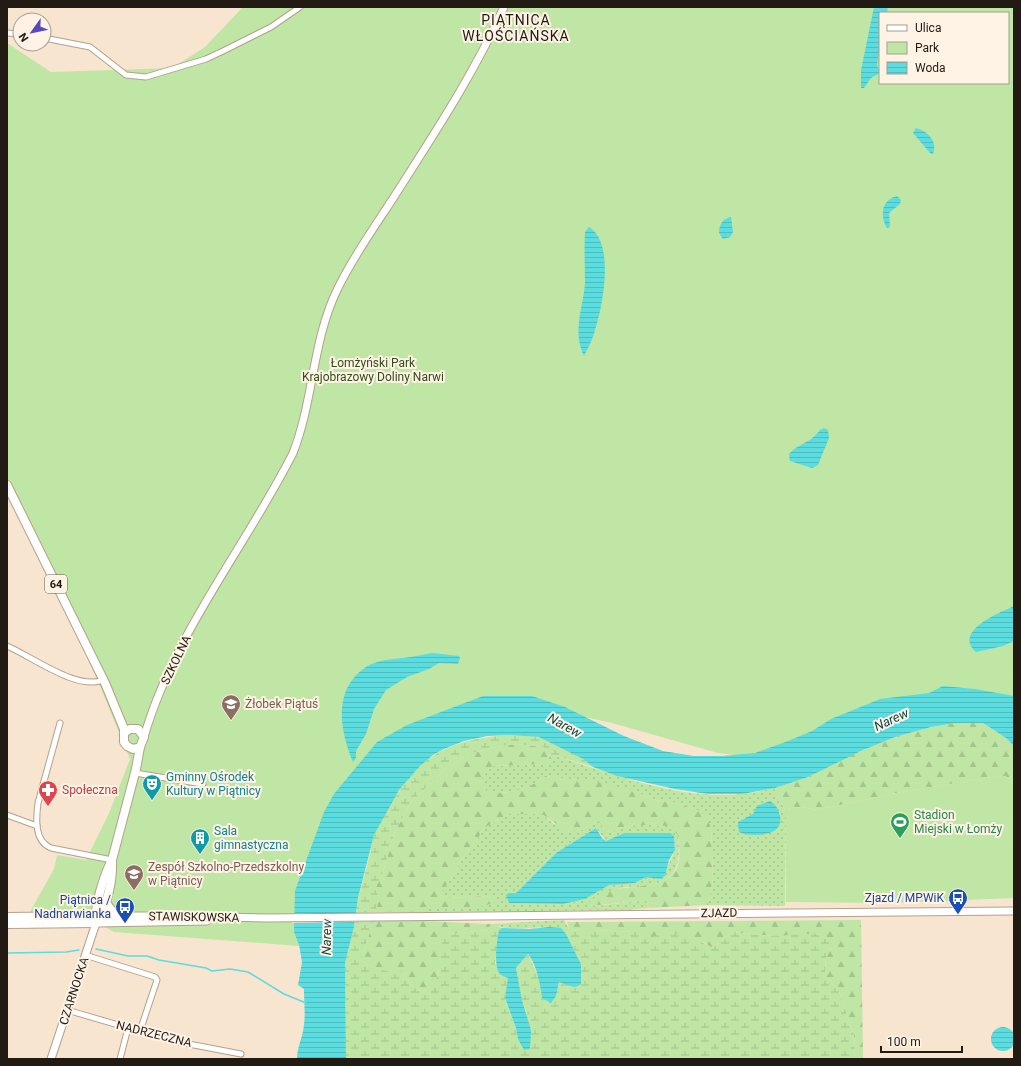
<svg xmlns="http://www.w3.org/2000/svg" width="1021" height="1066" viewBox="0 0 1021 1066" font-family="Roboto,sans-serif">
<defs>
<pattern id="grass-dots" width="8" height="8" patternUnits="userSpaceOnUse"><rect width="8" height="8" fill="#bfe6a4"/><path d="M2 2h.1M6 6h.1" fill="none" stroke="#a4c58c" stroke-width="1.8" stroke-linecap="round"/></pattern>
<pattern id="forest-firs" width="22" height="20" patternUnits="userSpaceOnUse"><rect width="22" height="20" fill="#bfe6a4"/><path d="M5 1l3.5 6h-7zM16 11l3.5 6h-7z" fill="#a4c58c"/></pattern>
<pattern id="wetland-marsh" width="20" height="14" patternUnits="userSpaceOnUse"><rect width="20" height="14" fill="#bfe6a4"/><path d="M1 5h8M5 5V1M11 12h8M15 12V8" fill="none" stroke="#a4c58c"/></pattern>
<pattern id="water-rules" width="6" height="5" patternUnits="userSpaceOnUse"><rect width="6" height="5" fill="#5bdcde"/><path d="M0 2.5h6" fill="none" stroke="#4fbcbe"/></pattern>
</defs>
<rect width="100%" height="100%" fill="#f8e5cf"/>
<g fill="url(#grass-dots)" fill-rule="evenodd">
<path d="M 550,754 C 611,773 676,800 741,794 C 752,793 764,790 775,788 L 786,813 L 785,906 L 708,905 L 713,879 L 711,829 L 699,811 L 677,803 L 656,800 L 628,789 L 545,776 C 526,791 513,793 488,793 L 479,781 L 492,766 L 546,764 Z"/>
<path d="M 508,814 L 542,814 L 554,824 L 582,830 L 598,821 L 607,832 L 635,825 L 650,825 L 668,826 L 678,835 C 681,870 676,882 639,887 C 633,887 626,886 621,888 C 610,891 598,900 588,905 C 607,907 626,900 646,901 L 649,908 L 628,910 L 424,912 L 424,907 L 480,907 L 490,896 L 444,898 L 439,894 L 453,876 L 461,860 L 486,827 ZM 596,828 L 606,841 L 624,833 L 671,833 L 674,836 C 674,840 675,845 675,849 C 674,855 664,874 660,878 L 646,877 L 635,883 L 608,885 L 585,899 L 563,904 L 510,903 L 509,893 L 516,893 L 556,853 Z"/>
<path d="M 564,920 L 569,929 L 566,934 L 561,928 C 537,925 513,933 491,924 Z"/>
</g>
<g fill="url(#forest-firs)">
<path d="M 955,723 L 983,723 L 1006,738 L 1014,746 L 1014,782 L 1005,776 L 998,776 L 896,793 L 817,810 L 802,807 L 790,808 L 786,813 L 775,788 L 808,777 L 847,757 L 895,737 L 931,727 Z"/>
<path d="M 516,744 L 544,747 L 550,754 L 546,764 L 492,766 L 479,781 L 488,793 C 513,793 526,791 545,776 L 592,781 L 628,789 L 656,800 L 677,803 L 699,811 L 707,817 L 711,829 L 713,879 L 708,905 L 649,908 L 646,901 C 626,900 607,906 587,905 C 612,875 660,899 677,868 C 681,859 679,845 678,835 L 668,826 L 650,825 L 635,825 L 607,832 L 598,821 L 582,830 L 566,831 L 542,814 L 508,814 L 486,827 L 461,860 L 453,876 L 439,894 L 444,898 L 490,896 L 496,902 L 480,907 L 425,907 L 424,912 L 375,912 L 379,900 L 376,887 L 383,872 L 395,831 L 411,802 L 446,768 L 470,754 L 490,748 Z"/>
<path d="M 861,920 L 863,1059 L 855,1059 L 854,1036 L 839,991 L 825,976 L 826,957 L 832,947 L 772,936 L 732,932 L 712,948 L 704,942 L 661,934 L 651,938 L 641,938 L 638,932 L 569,929 L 567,922 Z"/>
<path d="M 373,921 L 424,921 L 491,924 L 488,930 L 448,934 L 436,980 L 427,990 C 413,992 409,982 402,971 C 384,971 376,971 361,960 Z"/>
</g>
<g fill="url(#wetland-marsh)">
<path d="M 510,735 L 540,737 L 583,759 L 593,767 L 550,754 L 544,747 L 516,744 L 490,748 L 470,754 L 446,768 L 411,802 L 395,831 L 383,872 L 376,887 L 379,900 L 375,912 L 356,913 C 358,895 364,879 368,862 C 371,853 371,844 374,835 C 378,827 383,819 387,811 C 416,756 449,739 510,735 Z"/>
<path d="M 373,921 L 361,960 C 376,971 385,971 402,971 C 409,982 413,992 427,990 C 431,985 436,981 438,974 C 442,960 436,945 448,934 L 488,930 L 491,924 L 502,928 L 499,930 L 495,964 L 509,978 L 505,999 L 516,1028 L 518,1039 L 527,1013 L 522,1000 L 516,968 L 528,954 L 539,978 L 542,997 L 556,996 L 559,982 L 571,987 L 581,964 L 566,934 L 569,929 L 638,932 L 641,938 C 650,938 655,936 662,934 C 683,931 695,937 712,948 L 732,932 L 772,936 L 824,933 L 832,947 L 826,957 L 825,976 L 839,991 L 854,1036 L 855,1059 L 346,1059 L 345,963 L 355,922 Z"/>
</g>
<g fill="#bfe6a4" fill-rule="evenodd">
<path d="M 243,7 L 1014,7 L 1014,705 L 759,758 L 718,753 L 612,723 L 552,710 L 507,711 L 371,775 L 299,946 L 114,932 L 76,911 L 30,912 L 54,869 L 57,855 L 86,860 L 110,811 L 130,759 L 55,578 L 7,480 L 7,43 L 51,72 L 172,68 L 205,47 ZM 880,13 L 1008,13 L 1008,83 L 880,83 Z"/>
<path d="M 998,776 L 1005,776 L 1014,782 L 1014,898 L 888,903 L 786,902 L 786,813 L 790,808 L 802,807 L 817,810 L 896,793 Z"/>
</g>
<g fill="url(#water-rules)">
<path d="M 874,7 L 888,7 L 887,13 L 880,13 L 880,46 L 877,65 L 880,73 L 871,78 L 864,88 L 861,88 L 861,70 Z"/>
<path d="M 916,128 C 927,131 938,141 933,154 L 930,153 L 913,133 Z"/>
<path d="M 897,196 L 901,200 L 900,204 L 889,213 L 890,227 L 887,228 C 880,216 881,200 897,196 Z"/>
<path d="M 731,217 L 733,232 L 730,237 L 723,239 L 719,233 C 719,225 722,219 731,217 Z"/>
<path d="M 589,227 C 615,242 603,306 595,330 C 593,339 588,348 584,356 C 572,330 583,310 585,283 C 585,266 584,249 585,232 Z"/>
<path d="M 824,428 L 828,430 L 829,438 L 818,465 L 812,468 L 790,461 L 789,454 C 799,443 811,443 820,430 Z"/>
<path d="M 1014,606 L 1014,641 L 1003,646 L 976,652 C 953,631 999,613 1014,606 Z"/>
<path d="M 432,653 L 459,656 L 460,658 L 458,664 L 439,663 L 429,669 L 407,677 L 386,690 L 374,709 L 366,734 L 356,751 L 356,758 L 353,762 C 340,730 332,690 366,667 C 379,659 397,659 411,657 C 418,656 425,654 432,653 Z"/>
<path d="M 943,686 L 975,689 L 1014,696 L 1014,746 L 1006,738 L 983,723 L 955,723 L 931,727 L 895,737 L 861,751 L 808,777 L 775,788 L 742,794 L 708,794 L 675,789 L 617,776 L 593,767 L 583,759 L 539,737 L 510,735 L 487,736 L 464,741 L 444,749 L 433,755 L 419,767 L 399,790 L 374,835 L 358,898 L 354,927 L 345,963 L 346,1059 L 297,1059 C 297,1049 301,1041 303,1031 C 306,1018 304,1002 304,989 L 298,985 L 302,962 L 299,945 L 294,932 L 295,891 L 324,812 L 334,794 L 377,742 L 407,725 L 483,696 L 532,696 L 565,707 L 624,736 L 663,751 L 694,756 L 722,756 L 755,753 L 788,741 L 812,731 L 831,719 L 880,699 L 929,693 Z"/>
<path d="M 770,801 C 776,805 778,808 780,816 C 785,836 752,838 739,832 L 738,822 L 753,814 L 757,806 Z"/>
<path d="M 596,828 L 602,838 L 606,841 L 624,833 L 671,833 L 674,836 L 675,850 L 669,860 L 665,876 L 660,879 L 646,877 L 635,883 L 625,884 L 609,885 L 585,899 L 563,904 L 509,903 L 506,895 L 509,893 L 516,893 L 556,853 Z"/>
<path d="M 550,927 L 561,928 L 566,934 L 581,964 L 581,984 C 574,990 567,985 559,982 L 556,996 L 551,1003 L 542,998 C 540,983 537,966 528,954 L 516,968 L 522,1000 L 531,1030 L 530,1049 L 524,1050 L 518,1039 L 516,1028 L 505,998 L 508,978 C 506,977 502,976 500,974 C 493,967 497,940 499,930 L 502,928 L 529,929 Z"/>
<circle cx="1003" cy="1039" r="12"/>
</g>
<path fill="#f8e5cf" d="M 292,913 L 358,913 L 357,922 L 292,923 Z"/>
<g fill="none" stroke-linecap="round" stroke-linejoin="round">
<g stroke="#5bdcde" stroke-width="1.5">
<path d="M 96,949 L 128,956 L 147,956 L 159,960 L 206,968 L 212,971 L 230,969 L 248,972 L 284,994 L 306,1003"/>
<path d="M 7,953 L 66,952 L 79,950"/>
</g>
<g stroke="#b3a18c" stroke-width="7">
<g id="street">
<path d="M 7,33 L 20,34"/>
<path d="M 44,38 L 90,47 L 126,75 L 146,77 L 206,59 L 223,51 L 271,27 L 300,7"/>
<path d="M 7,646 C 31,656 77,691 103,680"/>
<path d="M 60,723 L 38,803 C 36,819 34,841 51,848 L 112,860"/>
<path d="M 135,773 L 203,784"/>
<path d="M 7,815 L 37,826"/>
<path d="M 85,955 L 155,977 L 157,980 L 140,1031"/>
<path d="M 67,1010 L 173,1041 L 241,1054"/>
<path d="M 120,1059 L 128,1028"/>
</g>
</g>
<g stroke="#b3a18c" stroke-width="9">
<g id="secondary">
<path d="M 144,737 C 174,633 245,548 293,453 C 314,400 312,340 338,288 C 353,257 373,229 392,200 C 432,137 473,76 504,7"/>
<path d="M 106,902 L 112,910 L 120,915"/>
<path d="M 96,916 L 182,916 L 266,918 L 1014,911"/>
<path d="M 51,1059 L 96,923 L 207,921"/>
</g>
</g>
<g stroke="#b3a18c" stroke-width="10">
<g id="primary">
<path d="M 7,485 L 105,683 L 124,729 L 124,742 L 127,746 L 133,749 L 140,747 L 144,737 L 138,729 L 130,729 L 124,733"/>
<path d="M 7,917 L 95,916"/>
<path d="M 96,923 C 94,907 104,875 112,860 L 136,769 L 140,747"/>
<path d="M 96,923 C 107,906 113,881 112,860"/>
<path d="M 7,924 L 96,923"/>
</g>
</g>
<use href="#street" stroke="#fff" stroke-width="5"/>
<use href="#secondary" stroke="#fff" stroke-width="7"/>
<use href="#primary" stroke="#fff" stroke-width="8"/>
</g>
<defs>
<g id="school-pin" transform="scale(1)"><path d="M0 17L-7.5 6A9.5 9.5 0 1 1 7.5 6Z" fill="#8d6e63" stroke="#fff3e6"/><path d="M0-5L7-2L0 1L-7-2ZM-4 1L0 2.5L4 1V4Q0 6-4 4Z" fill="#fff"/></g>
<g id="theatre-pin" transform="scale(1)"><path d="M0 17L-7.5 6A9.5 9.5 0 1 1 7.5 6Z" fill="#0f9aa8" stroke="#fff3e6"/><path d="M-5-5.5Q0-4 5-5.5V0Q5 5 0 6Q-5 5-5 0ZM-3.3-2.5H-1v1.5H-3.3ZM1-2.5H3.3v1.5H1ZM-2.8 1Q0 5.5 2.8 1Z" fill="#fff"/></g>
<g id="pharmacy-pin" transform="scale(1)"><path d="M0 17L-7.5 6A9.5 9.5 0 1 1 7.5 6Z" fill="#e0444e" stroke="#fff3e6"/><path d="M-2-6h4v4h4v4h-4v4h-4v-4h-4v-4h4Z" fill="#fff"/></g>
<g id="stadium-pin" transform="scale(1)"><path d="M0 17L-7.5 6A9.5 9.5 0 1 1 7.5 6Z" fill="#2e9e5b" stroke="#fff3e6"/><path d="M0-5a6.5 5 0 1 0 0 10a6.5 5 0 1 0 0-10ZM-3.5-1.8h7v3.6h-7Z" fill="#fff"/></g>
<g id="building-pin" transform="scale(1)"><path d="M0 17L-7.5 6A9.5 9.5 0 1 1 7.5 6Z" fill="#0f9aa8" stroke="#fff3e6"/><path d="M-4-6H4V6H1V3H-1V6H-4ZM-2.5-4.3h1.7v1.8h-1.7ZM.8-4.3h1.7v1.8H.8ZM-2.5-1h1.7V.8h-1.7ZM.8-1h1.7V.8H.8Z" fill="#fff"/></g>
<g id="bus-pin" transform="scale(1)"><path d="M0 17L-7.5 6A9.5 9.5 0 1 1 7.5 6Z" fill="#1a4fb4" stroke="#fff3e6"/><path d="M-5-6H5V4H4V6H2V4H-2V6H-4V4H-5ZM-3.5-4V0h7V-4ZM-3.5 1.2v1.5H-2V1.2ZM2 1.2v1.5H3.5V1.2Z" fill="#fff"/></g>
</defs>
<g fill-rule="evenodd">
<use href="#school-pin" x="231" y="704"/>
<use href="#theatre-pin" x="152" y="784"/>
<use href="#pharmacy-pin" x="48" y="790"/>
<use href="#stadium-pin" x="900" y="822"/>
<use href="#building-pin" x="200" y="838"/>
<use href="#school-pin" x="134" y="874"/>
<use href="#bus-pin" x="958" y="898"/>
<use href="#bus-pin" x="125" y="907"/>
</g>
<g text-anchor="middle" stroke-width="4" stroke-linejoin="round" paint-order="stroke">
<rect fill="#fff3e6" stroke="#645c52" stroke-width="1" x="45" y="575" width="22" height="18" rx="3"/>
<g font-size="11" font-weight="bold" fill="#211b13">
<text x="56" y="588">64</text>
</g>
<g font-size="12" fill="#314d19" stroke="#fff3e6">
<text x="373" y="367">Łomżyński Park<tspan x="373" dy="14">Krajobrazowy Doliny Narwi</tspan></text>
</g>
<g font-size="12" fill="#211b13" stroke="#fff3e6">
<text transform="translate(176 660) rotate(-64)" y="4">SZKOLNA</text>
<text transform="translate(719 913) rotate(-1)" y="4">ZJAZD</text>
<text transform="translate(194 917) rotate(1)" y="4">STAWISKOWSKA</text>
<text transform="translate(74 991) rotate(-72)" y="4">CZARNOCKA</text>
<text transform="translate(154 1034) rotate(14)" y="4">NADRZECZNA</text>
</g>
<g font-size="12" fill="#785e54" stroke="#fff3e6" text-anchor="start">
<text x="245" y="708">Żłobek Piątuś</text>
<text x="148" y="871">Zespół Szkolno-Przedszkolny<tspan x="148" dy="14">w Piątnicy</tspan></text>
</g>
<g font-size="12" fill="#0d838f" stroke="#fff3e6" text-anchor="start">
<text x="166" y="781">Gminny Ośrodek<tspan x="166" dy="14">Kultury w Piątnicy</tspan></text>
<text x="214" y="835">Sala<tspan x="214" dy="14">gimnastyczna</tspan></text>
</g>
<g font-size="12" fill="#be3a42" stroke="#fff3e6" text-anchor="start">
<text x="62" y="794">Społeczna</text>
</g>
<g font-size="12" fill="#27864d" stroke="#fff3e6" text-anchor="start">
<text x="914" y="819">Stadion<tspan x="914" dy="14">Miejski w Łomży</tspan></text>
</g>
<g font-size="12" fill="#164399" stroke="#fff3e6" text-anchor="end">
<text x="944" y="902">Zjazd / MPWiK</text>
<text x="111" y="904">Piątnica /<tspan x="111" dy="14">Nadnarwianka</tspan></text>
</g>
<g font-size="13" font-style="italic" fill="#0e4949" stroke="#fff3e6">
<text transform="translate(891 719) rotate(-25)" y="5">Narew</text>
<text transform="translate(565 725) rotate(29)" y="5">Narew</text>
<text transform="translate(326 937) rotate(-89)" y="5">Narew</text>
</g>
<g font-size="14" letter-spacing="1" fill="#211b13" stroke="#fff3e6">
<text x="516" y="25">PIĄTNICA<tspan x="516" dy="16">WŁOŚCIAŃSKA</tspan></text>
</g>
</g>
<rect width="1021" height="1066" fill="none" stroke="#211b13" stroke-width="16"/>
<rect x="879" y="12" width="130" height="72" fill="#fff3e6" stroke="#a69d92"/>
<rect x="887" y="25" width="20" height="6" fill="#ffffff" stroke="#a69d92"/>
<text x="915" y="32" font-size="12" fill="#211b13">Ulica</text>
<rect x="887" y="42" width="20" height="12" fill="#bfe6a4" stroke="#a69d92"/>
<text x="915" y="52" font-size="12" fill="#211b13">Park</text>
<rect x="887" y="62" width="20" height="12" fill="url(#water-rules)" stroke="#a69d92"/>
<text x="915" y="72" font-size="12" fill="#211b13">Woda</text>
<g transform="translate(32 32) rotate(237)"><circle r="19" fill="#fff3e6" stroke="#a69d92"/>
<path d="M0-3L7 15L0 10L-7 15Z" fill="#5847bf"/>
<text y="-6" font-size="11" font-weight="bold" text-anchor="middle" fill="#211b13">N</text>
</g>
<path d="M881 1046v6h81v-6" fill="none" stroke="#211b13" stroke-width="2"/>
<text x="887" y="1046" font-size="12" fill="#211b13" stroke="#fff3e6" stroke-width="3" paint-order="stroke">100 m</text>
</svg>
